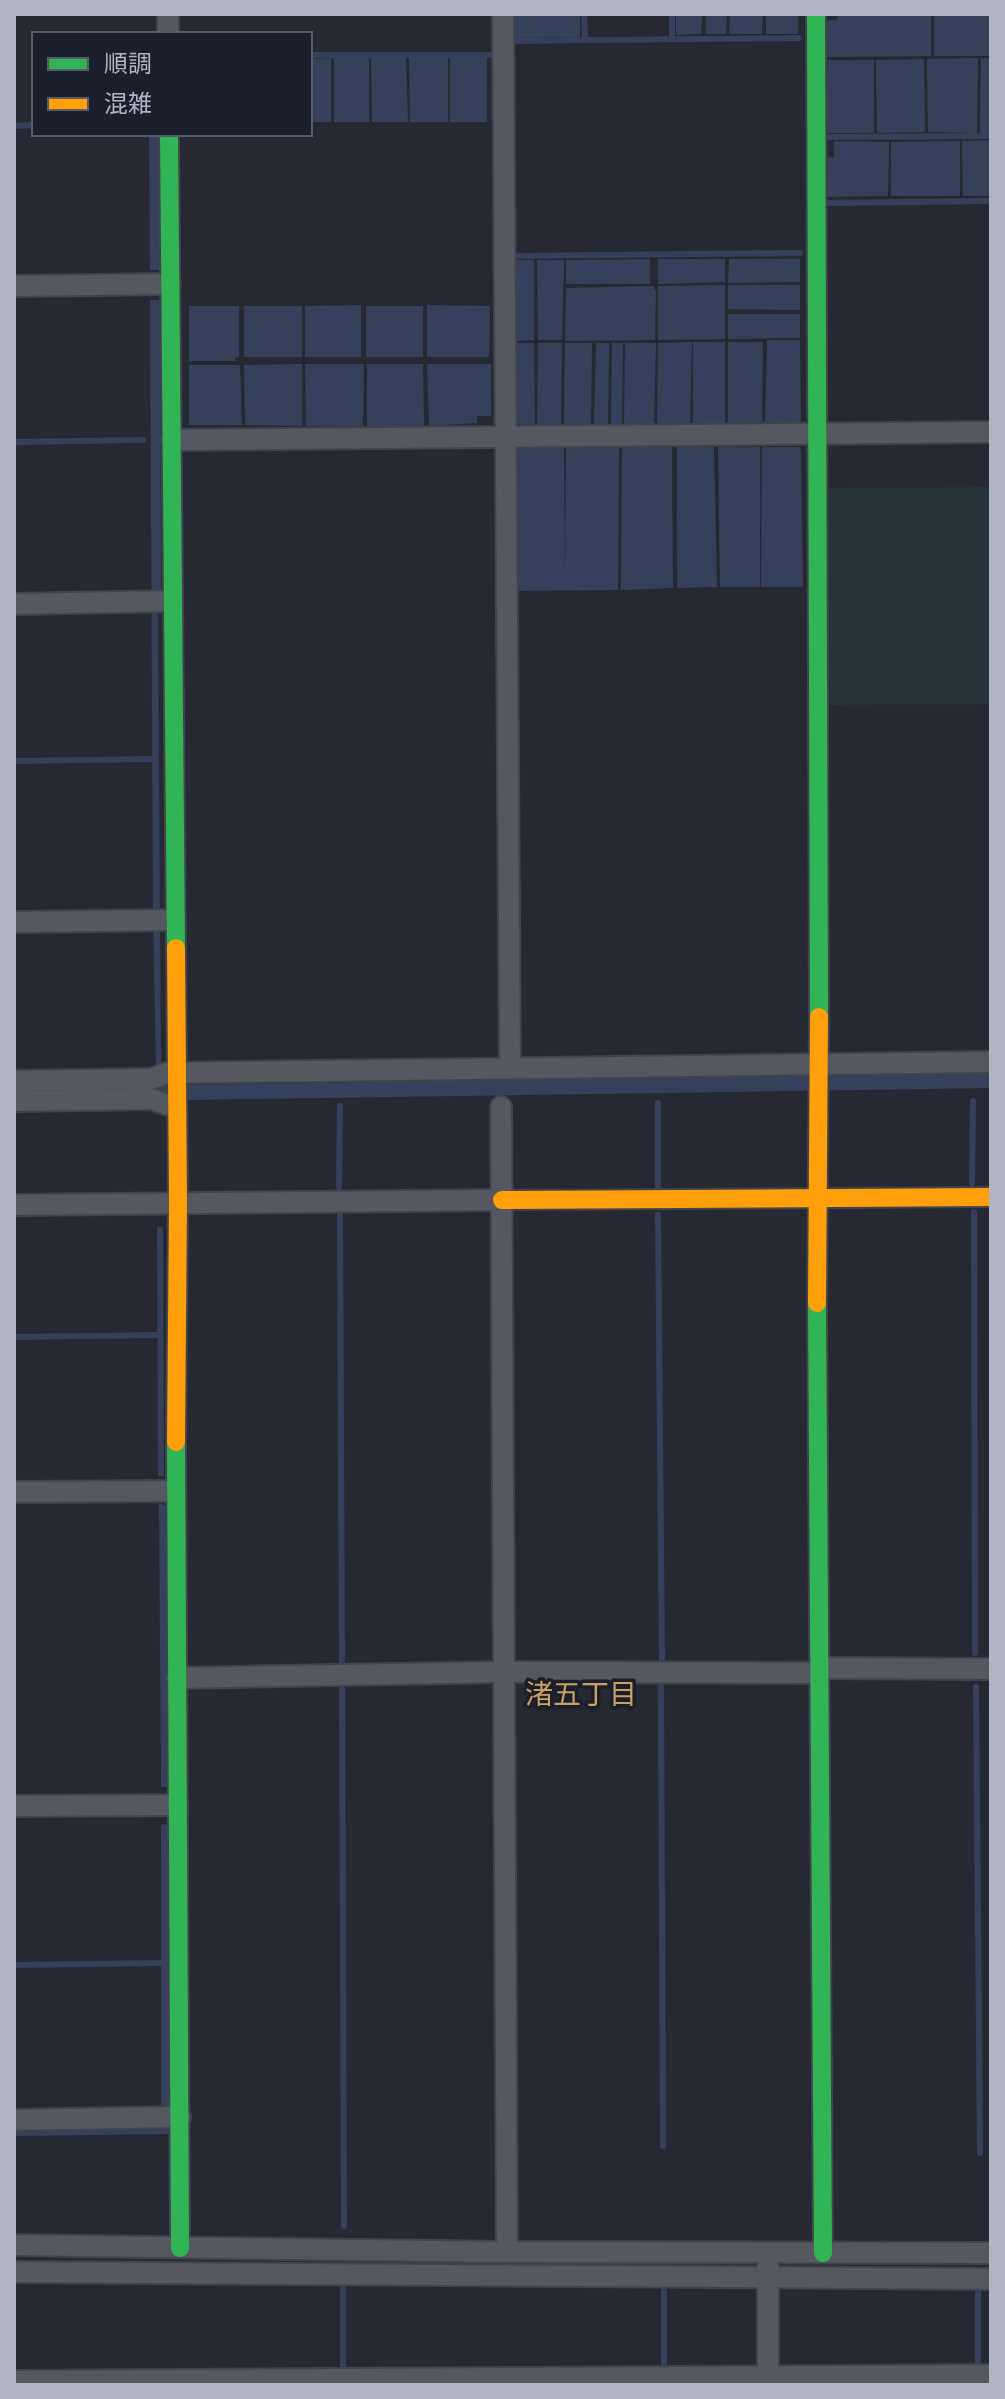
<svg xmlns="http://www.w3.org/2000/svg" width="1005" height="2399" viewBox="0 0 1005 2399" font-family="'Nunito Sans','Noto Sans JP',sans-serif">
<rect width="100%" height="100%" fill="#262932"/>
<path fill="#273339" d="M 991,487 L 991,704 L 825,705 L 824,488 Z"/>
<g fill="#37405a">
<path d="M 508,14 L 580,14 L 580,37 L 508,38 Z"/>
<path d="M 676,14 L 702,14 L 701,34 L 676,35 Z"/>
<path d="M 706,14 L 727,14 L 726,34 L 706,34 Z"/>
<path d="M 730,14 L 763,14 L 762,34 L 729,34 Z"/>
<rect x="766" y="14" width="32" height="20"/>
<path d="M 838,16 L 931,16 L 931,56 L 824,57 L 824,21 L 837,20 Z"/>
<rect x="934" y="16" width="57" height="40"/>
<path d="M 331,58 L 331,122 L 310,122 L 310,59 Z"/>
<rect x="334" y="58" width="35" height="64"/>
<path d="M 371,58 L 406,58 L 408,122 L 372,122 Z"/>
<path d="M 409,58 L 448,58 L 448,122 L 410,122 Z"/>
<rect x="450" y="58" width="37" height="64"/>
<path d="M 978,58 L 977,133 L 928,132 L 927,59 Z"/>
<path d="M 981,58 L 991,58 L 991,133 L 980,133 Z"/>
<path d="M 924,59 L 925,132 L 877,133 L 876,60 Z"/>
<path d="M 828,60 L 874,60 L 874,133 L 822,133 Z"/>
<path d="M 149,134 L 159,134 L 160,270 L 150,270 Z"/>
<path d="M 991,140 L 991,196 L 963,196 L 962,141 Z"/>
<path d="M 834,141 L 889,142 L 888,196 L 825,197 L 824,158 L 834,157 Z"/>
<path d="M 960,141 L 960,196 L 891,196 L 891,142 Z"/>
<path d="M 650,259 L 650,284 L 566,284 L 566,260 Z"/>
<path d="M 658,259 L 725,259 L 725,282 L 658,284 Z"/>
<path d="M 729,259 L 800,259 L 800,282 L 728,283 Z"/>
<path d="M 509,260 L 534,260 L 534,340 L 511,341 Z"/>
<path d="M 537,260 L 564,260 L 562,340 L 538,340 Z"/>
<path d="M 725,285 L 725,339 L 658,340 L 658,286 Z"/>
<path d="M 728,285 L 800,285 L 800,310 L 728,309 Z"/>
<path d="M 653,286 L 656,291 L 655,340 L 565,341 L 566,288 Z"/>
<path d="M 150,300 L 160,300 L 161,589 L 158,610 L 161,1068 L 186,1085 L 991,1072 L 991,1088 L 186,1100 L 14,1096 L 14,1087 L 156,1069 L 153,916 Z"/>
<path d="M 361,305 L 361,357 L 305,357 L 305,306 Z"/>
<path d="M 427,305 L 490,306 L 489,357 L 427,357 Z"/>
<path d="M 189,306 L 239,306 L 239,357 L 236,357 L 235,361 L 189,361 Z"/>
<rect x="244" y="306" width="58" height="51"/>
<rect x="366" y="306" width="57" height="51"/>
<path d="M 728,314 L 800,314 L 800,338 L 728,339 Z"/>
<path d="M 767,340 L 800,340 L 801,422 L 765,422 Z"/>
<path d="M 692,342 L 690,423 L 657,424 L 658,343 Z"/>
<rect x="693" y="342" width="32" height="81"/>
<path d="M 728,342 L 763,342 L 762,422 L 728,423 Z"/>
<path d="M 511,343 L 534,343 L 535,425 L 511,424 Z"/>
<path d="M 538,343 L 562,343 L 561,425 L 537,425 Z"/>
<path d="M 565,343 L 592,343 L 591,425 L 564,425 Z"/>
<path d="M 596,343 L 609,343 L 608,424 L 594,425 Z"/>
<path d="M 612,343 L 623,343 L 622,424 L 611,424 Z"/>
<path d="M 625,343 L 656,343 L 654,424 L 624,424 Z"/>
<path d="M 302,364 L 302,426 L 245,425 L 244,365 Z"/>
<path d="M 305,364 L 364,364 L 363,426 L 306,426 Z"/>
<path d="M 367,364 L 423,364 L 424,426 L 367,426 Z"/>
<path d="M 427,364 L 491,364 L 491,416 L 477,416 L 477,423 L 429,426 Z"/>
<path d="M 189,365 L 240,365 L 242,425 L 189,425 Z"/>
<path d="M 619,447 L 618,590 L 511,591 L 511,448 L 564,448 L 565,580 L 566,448 Z"/>
<path d="M 622,447 L 672,447 L 673,588 L 621,590 Z"/>
<path d="M 677,447 L 714,447 L 717,587 L 677,588 Z"/>
<path d="M 718,447 L 760,447 L 760,587 L 720,587 Z"/>
<path d="M 762,447 L 799,447 L 801,450 L 803,587 L 761,587 Z"/>
<path d="M 157,1227 L 163,1227 L 164,1476 L 158,1476 Z"/>
<path d="M 159,1503 L 166,1506 L 167,1787 L 161,1787 Z"/>
<path d="M 167,1824 L 170,2107 L 161,2107 L 161,1825 Z"/>
<path d="M 14,2262 L 991,2267 L 991,2275 L 14,2268 Z"/>
</g>
<g fill="none" stroke-linecap="round" stroke-linejoin="round">
<g stroke="#37405a" stroke-width="6">
<path d="M 584,14 L 585,40"/>
<path d="M 672,14 L 672,39"/>
<path d="M 508,41 L 799,38"/>
<path d="M 310,55 L 494,55"/>
<path d="M 14,126 L 34,125"/>
<path d="M 823,137 L 991,136"/>
<path d="M 824,203 L 991,201"/>
<path d="M 508,256 L 800,253"/>
<path d="M 14,442 L 143,440"/>
<path d="M 14,761 L 152,759"/>
<path d="M 658,1103 L 658,1187"/>
<path d="M 972,1183 L 973,1101"/>
<path d="M 339,1187 L 340,1106"/>
<path d="M 974,1212 L 975,1653"/>
<path d="M 340,1214 L 342,1662"/>
<path d="M 658,1215 L 662,1659"/>
<path d="M 14,1337 L 157,1335"/>
<path d="M 661,1686 L 663,2146"/>
<path d="M 976,1687 L 980,2153"/>
<path d="M 342,1689 L 344,2226"/>
<path d="M 14,1965 L 161,1963"/>
<path d="M 14,2133 L 166,2131"/>
<path d="M 343,2284 L 343,2370"/>
<path d="M 664,2286 L 664,2368"/>
<path d="M 978,2366 L 978,2287"/>
</g>
<g stroke="#42444b" stroke-width="24">
<g id="street">
<path d="M 168,14 L 168,34"/>
<path d="M 503,14 L 510,1069"/>
<path d="M 14,286 L 170,284"/>
<path d="M 172,440 L 991,432"/>
<path d="M 14,604 L 172,601"/>
<path d="M 14,922 L 174,920"/>
<path d="M 14,1081 L 151,1079 L 167,1073 L 991,1062"/>
<path d="M 14,1101 L 152,1099 L 176,1108"/>
<path d="M 501,1107 L 507,2252"/>
<path d="M 14,1205 L 502,1200"/>
<path d="M 14,1492 L 175,1491"/>
<path d="M 819,1668 L 991,1669"/>
<path d="M 177,1678 L 503,1672 L 819,1673"/>
<path d="M 14,1806 L 177,1805"/>
<path d="M 14,2120 L 180,2117"/>
<path d="M 14,2245 L 507,2252 L 991,2253"/>
<path d="M 768,2265 L 768,2377"/>
<path d="M 14,2272 L 991,2279"/>
<path d="M 14,2381 L 991,2375"/>
</g>
</g>
<g stroke="#42444b" stroke-width="22">
<g id="fast">
<path d="M 816,14 L 819,1017"/>
<path d="M 169,134 L 176,948"/>
<path d="M 817,1303 L 823,2253"/>
<path d="M 176,1442 L 180,2248"/>
</g>
</g>
<g stroke="#42444b" stroke-width="22">
<g id="slow">
<path d="M 502,1200 L 991,1197"/>
<path d="M 817,1303 L 819,1017"/>
<path d="M 176,1442 L 178,1203 L 176,948"/>
</g>
</g>
<use href="#street" stroke="#56585f" stroke-width="20"/>
<use href="#fast" stroke="#30b455" stroke-width="18"/>
<use href="#slow" stroke="#ff9f0a" stroke-width="18"/>
</g>
<g text-anchor="middle" stroke-width="7" stroke-linejoin="round" paint-order="stroke">
<g font-size="28" fill="#caa064" stroke="#1b1f2b">
<text x="581" y="1704">渚五丁目</text>
</g>
</g>
<rect width="1005" height="2399" fill="none" stroke="#b0b4c3" stroke-width="32"/>
<rect x="32" y="32" width="280" height="104" fill="#1b1f2b" stroke="#575b68" stroke-width="2"/>
<rect x="48" y="58" width="40" height="12" fill="#30b455" stroke="#575b68" stroke-width="2"/>
<text x="104" y="72" font-size="24" fill="#b0b4c3">順調</text>
<rect x="48" y="98" width="40" height="12" fill="#ff9f0a" stroke="#575b68" stroke-width="2"/>
<text x="104" y="112" font-size="24" fill="#b0b4c3">混雑</text>
</svg>
